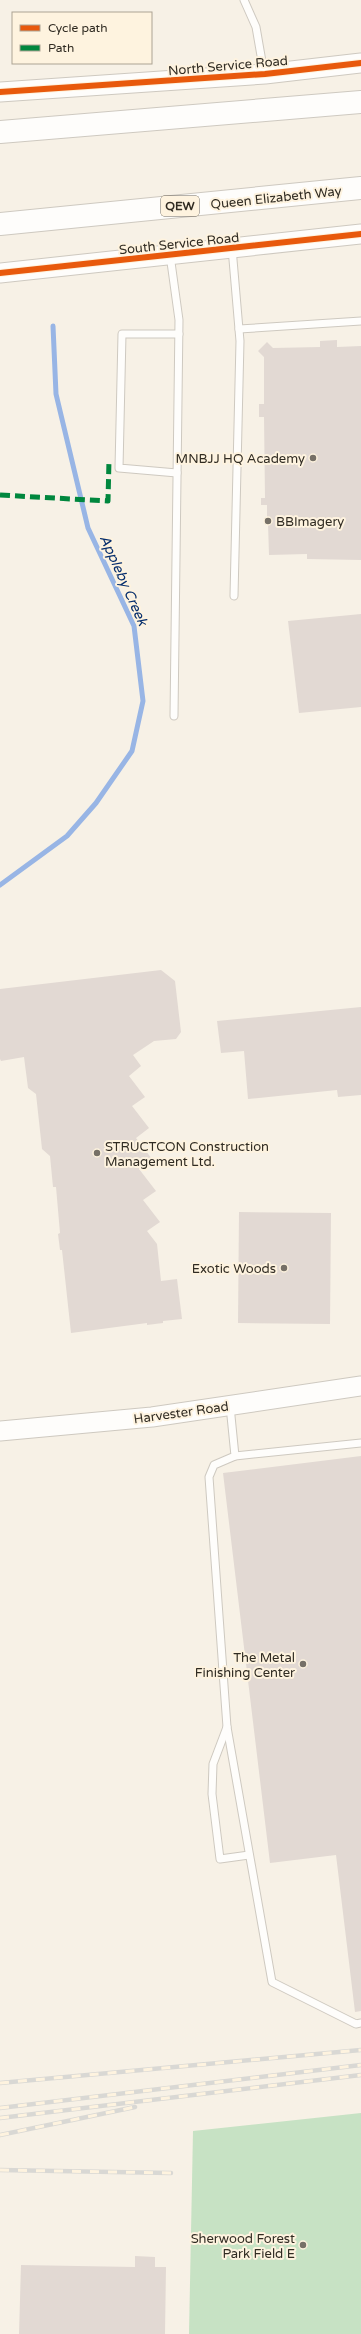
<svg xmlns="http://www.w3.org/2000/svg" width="361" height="2334" viewBox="0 0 361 2334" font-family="'Varela Round',sans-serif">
<rect width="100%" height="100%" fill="#f7f1e6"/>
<path fill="#c7e2c4" d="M 361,2113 L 361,2334 L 189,2334 L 193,2131 Z"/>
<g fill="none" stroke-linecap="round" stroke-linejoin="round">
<path stroke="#98b5e5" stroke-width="5" d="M 0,885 L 67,836 L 96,803 L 132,751 L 143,701 L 134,626 L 88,528 L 56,394 L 53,326"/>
</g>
<g fill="#e2d9d3">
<path d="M 337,340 L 337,347 L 361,346 L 361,560 L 307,559 L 307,554 L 269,555 L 268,523 L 265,523 L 264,518 L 267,518 L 267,505 L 261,505 L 261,498 L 265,498 L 264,417 L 259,417 L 259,404 L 264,404 L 264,357 L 258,351 L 267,342 L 273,348 L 320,347 L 320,341 Z"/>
<path d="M 361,614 L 361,707 L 299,713 L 288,621 Z"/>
<path d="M 161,970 L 175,981 L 181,1032 L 176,1039 L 154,1041 L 133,1055 L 141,1066 L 129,1076 L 145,1097 L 132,1106 L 149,1128 L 136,1138 L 152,1159 L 139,1169 L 156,1191 L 143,1200 L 160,1222 L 147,1231 L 157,1244 L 161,1281 L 177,1279 L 182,1319 L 163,1321 L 163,1323 L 147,1325 L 147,1323 L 71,1333 L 62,1250 L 60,1250 L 58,1234 L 60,1233 L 56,1187 L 53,1187 L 50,1156 L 42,1149 L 36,1094 L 28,1088 L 24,1057 L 1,1061 L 0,1059 L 0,989 Z"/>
<path d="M 361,1007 L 361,1095 L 338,1097 L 337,1090 L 248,1099 L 244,1051 L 221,1053 L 217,1021 Z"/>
<path d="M 239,1212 L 331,1213 L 330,1324 L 238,1323 Z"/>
<path d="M 361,1456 L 361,2011 L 355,2012 L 336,1855 L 270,1863 L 223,1473 Z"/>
<path d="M 135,2256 L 155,2257 L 155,2267 L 166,2267 L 165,2334 L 19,2334 L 21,2265 L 135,2267 Z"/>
</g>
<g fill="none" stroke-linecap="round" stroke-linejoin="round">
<g stroke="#cec9c0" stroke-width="9">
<g id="lane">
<path d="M 244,0 L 256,27 L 264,73"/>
<path d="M 232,248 L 240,341 L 234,596"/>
<path d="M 170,255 L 179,320 L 174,716"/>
<path d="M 239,329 L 361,321"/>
<path d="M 177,473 L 119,468 L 122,334 L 179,334"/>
<path d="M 230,1406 L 235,1456 L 214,1465 L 209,1477 L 227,1727 L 272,1982 L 356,2024 L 361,2023"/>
<path d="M 235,1456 L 361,1443"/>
<path d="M 227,1727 L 213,1764 L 212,1794 L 220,1859 L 249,1855"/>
</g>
</g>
<g stroke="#cec9c0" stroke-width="21">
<g id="secondary">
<path d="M 0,92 L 265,74 L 361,63"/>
<path d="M 0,273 L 361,234"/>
<path d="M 0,1431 L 152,1417 L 361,1386"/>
</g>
</g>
<g stroke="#cec9c0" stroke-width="24">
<g id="highway">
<path d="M 0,132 L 361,102"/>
<path d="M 0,224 L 361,188"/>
</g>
</g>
<use href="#lane" stroke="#fefdfb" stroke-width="7"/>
<use href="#secondary" stroke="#fefdfb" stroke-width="19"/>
<use href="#highway" stroke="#fefdfb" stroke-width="22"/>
<g stroke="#d9d8d4" stroke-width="4.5">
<g id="rail">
<path d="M 0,2083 L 361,2050"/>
<path d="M 0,2108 L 361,2065"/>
<path d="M 0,2118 L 361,2075"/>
<path d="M 0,2135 L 135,2107"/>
<path d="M 0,2170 L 171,2173"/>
</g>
</g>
<use href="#rail" stroke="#fef3df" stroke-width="3" stroke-dasharray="9" stroke-linecap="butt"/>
<path stroke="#00873e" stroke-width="5" stroke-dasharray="10 5" stroke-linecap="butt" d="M 0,495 L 108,501 L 109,460"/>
<g stroke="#fef3df" stroke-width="8">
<g id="cycleway">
<path d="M 0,92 L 265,74 L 361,63"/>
<path d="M 0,273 L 361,234"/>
</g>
</g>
<use href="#cycleway" stroke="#e8590c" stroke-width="6"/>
</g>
<g fill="#767067" stroke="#fef3df" stroke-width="1.5">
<circle cx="313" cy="458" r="4"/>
<circle cx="268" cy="521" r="4"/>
<circle cx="97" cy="1153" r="4"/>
<circle cx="284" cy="1268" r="4"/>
<circle cx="303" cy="1664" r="4"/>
<circle cx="303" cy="2245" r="4"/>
</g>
<g text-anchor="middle" stroke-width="4" stroke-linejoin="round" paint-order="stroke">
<rect fill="#fef3df" stroke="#6e675b" stroke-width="1" x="161" y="196" width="38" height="20" rx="3"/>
<g font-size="12" font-weight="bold" fill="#302b22">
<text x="180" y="210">QEW</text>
</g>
<g font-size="13" fill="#302b22" stroke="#fef3df">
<text transform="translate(228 65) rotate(-5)" y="5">North Service Road</text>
<text transform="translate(276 197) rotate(-6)" y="5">Queen Elizabeth Way</text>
<text transform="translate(179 243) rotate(-6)" y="5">South Service Road</text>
<text transform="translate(181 1412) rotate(-8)" y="5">Harvester Road</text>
</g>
<g font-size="13" fill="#302b22" stroke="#fef3df" text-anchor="end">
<text x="305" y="463">MNBJJ HQ Academy</text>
<text x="276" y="526" text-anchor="start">BBImagery</text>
<text x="105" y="1151" text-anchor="start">STRUCTCON Construction<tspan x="105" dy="15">Management Ltd.</tspan></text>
<text x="276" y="1273">Exotic Woods</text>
<text x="295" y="1662">The Metal<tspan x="295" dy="15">Finishing Center</tspan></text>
<text x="295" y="2243">Sherwood Forest<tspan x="295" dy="15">Park Field E</tspan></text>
</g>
<g font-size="14" font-style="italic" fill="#062e6d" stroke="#fef3df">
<text transform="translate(124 580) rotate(66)" y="5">Appleby Creek</text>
</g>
</g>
<rect x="12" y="12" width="140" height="52" fill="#fef3df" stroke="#aca393"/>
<rect x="20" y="25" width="20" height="6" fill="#e8590c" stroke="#aca393"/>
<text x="48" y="32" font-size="12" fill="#302b22">Cycle path</text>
<rect x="20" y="45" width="20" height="6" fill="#00873e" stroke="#aca393"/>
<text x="48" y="52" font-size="12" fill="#302b22">Path</text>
</svg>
